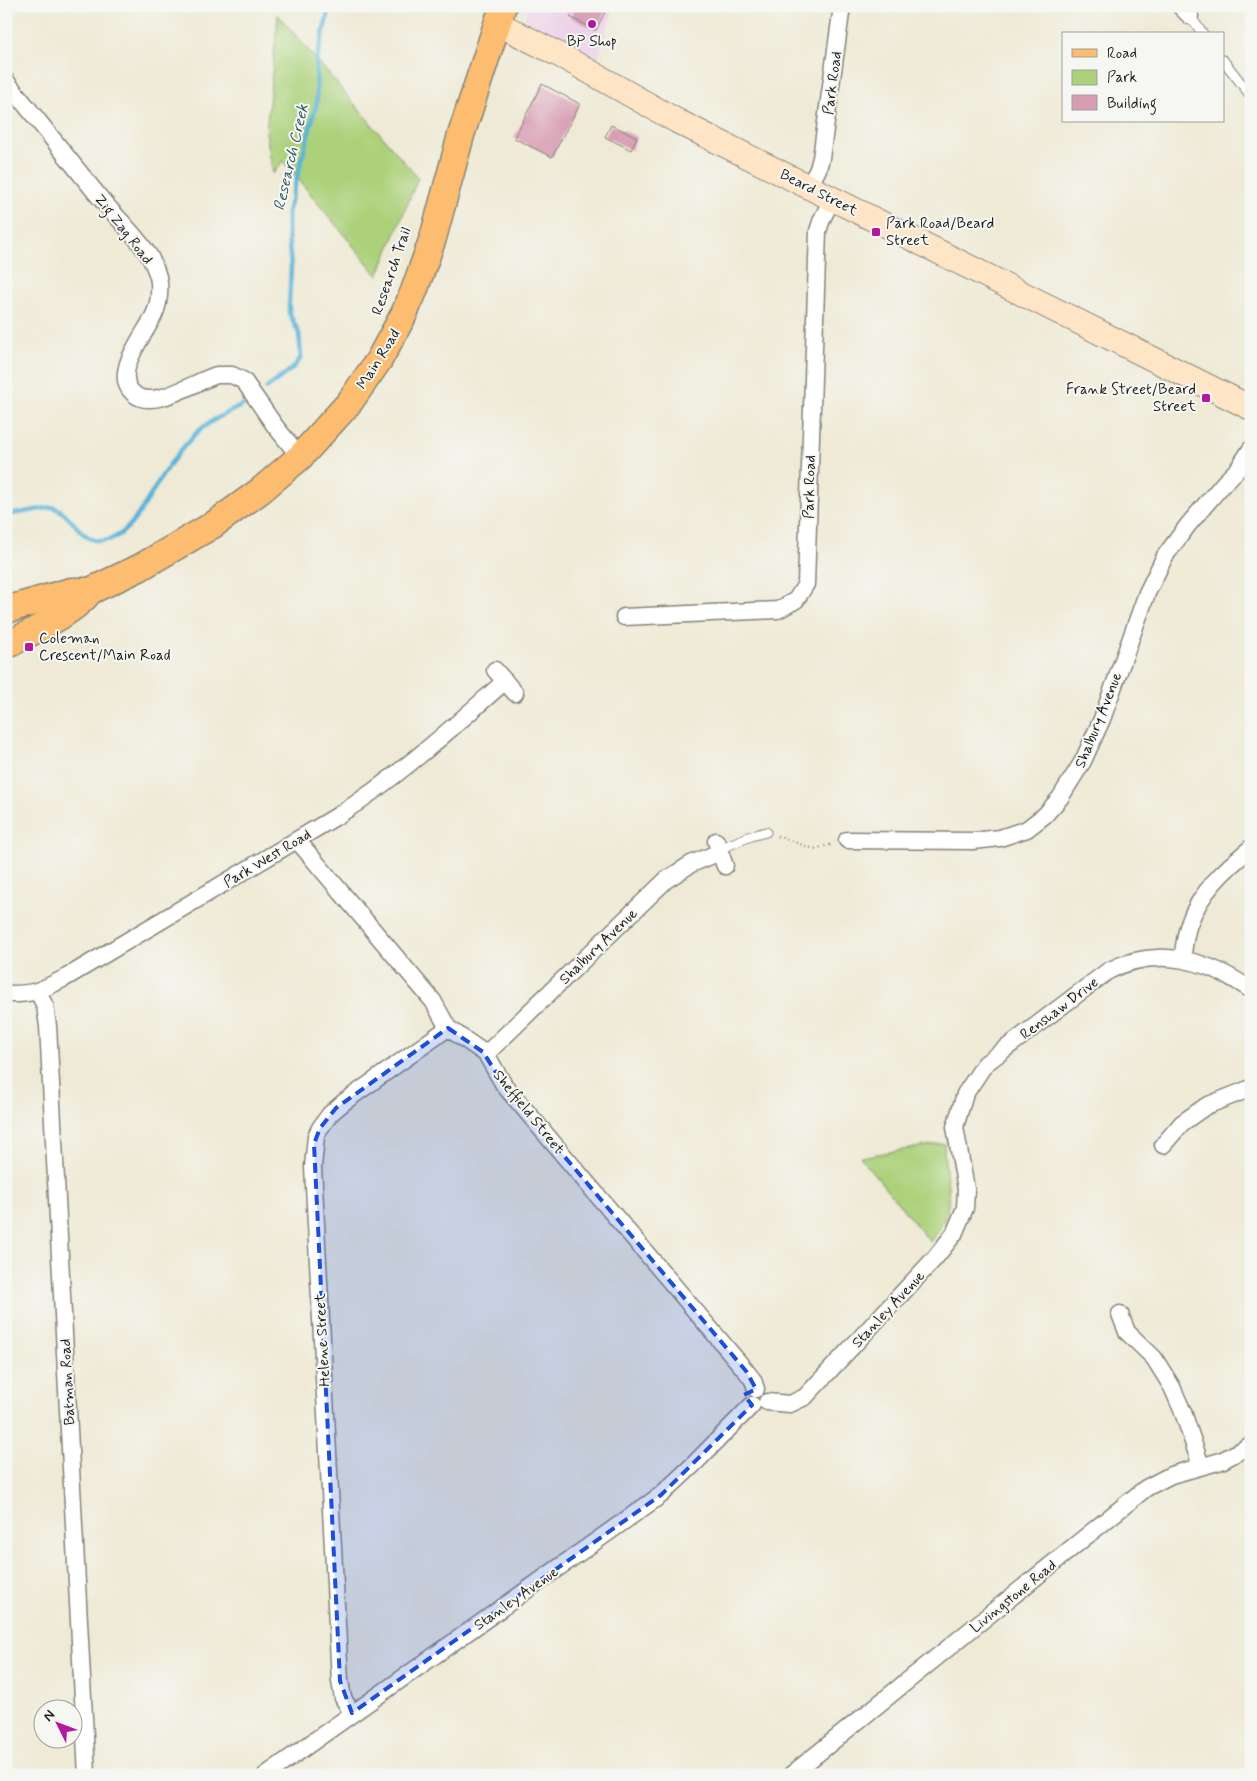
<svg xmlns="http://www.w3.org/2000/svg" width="1257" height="1781" viewBox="0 0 1257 1781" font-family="Mynerve,sans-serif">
<rect width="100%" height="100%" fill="#f6f6f2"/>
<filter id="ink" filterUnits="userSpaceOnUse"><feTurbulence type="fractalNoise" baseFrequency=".02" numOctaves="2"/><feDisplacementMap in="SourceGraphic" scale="10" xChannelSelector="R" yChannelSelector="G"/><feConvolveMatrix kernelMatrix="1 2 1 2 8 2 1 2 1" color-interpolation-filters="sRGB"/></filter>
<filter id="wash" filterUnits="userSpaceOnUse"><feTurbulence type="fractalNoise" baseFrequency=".0096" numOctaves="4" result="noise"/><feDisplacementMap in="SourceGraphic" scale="20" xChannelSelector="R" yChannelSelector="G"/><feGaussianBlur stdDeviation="1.12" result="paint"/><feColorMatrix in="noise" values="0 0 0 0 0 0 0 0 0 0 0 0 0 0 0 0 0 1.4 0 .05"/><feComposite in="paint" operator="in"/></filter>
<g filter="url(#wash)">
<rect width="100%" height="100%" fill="#eeead5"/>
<path fill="#edd1e9" d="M 528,6 L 614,6 L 598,58 L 524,20 Z"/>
<g fill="#acd17a" stroke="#64764b">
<path d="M 278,15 L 418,178 L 378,276 L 283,161 L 273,174 L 266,132 Z"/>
<path d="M 944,1143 C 944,1186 961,1204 930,1242 L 860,1157 Z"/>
</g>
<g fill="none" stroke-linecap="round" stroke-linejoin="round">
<g stroke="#5ab4d8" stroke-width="4.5">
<path d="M 267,388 L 294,367 L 300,359 L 301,355 L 299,333 L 289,313 L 289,305 L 291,267 L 288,235 L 288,212 L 317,102 L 316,62 L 330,6"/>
<path d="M 6,515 L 53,507 C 71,513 77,535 95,540 C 128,548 149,494 164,473 C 173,459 184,446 195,434 C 210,420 226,414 243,405"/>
</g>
</g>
<g id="blocks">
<g fill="#d89db3">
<path d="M 576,6 L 608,6 L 596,30 L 570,17 Z"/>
<path d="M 542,84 L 580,104 L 552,157 L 514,138 Z"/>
<path d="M 611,125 L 637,137 L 631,150 L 605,137 Z"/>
</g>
</g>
</g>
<g filter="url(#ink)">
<use href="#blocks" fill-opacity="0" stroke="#858378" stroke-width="1"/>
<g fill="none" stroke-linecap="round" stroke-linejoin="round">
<g stroke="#858378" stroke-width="11">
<g id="lane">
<path d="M 1190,16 L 1203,34"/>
<path d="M 1223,60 L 1251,96"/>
<path d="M 719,849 L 751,836 L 766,832"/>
</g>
</g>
<g stroke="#858378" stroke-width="19">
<g id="street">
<path d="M 1180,6 L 1190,16"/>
<path d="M 6,81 C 38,120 69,160 101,199 C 117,218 137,236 150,257 C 154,265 158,273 159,282 C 160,294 159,304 154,315 C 145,335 111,373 133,393 C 152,412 195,381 217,375 L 232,375 L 244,381 L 275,426 L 300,457"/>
<path d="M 809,187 L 818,169 L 821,158 L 842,6"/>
<path d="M 624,617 L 778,610 L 796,600 L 806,584 L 818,231 L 822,219 L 832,199"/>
<path d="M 495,670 L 515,693"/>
<path d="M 297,840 L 433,1001 L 448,1028 L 486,1054 L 504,1085 L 746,1371 L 753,1380 L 756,1389"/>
<path d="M 847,840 L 973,841 L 1000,838 L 1027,829 L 1045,815 L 1060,798 L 1083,761 L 1102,719 L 1147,593 L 1165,556 L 1188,525 L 1224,483 L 1238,469 L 1251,449"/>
<path d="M 716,841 L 725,866"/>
<path d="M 1182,959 C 1184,948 1185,935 1189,924 C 1200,892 1225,869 1251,848"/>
<path d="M 38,992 L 45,1006 L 48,1026 L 87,1775"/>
<path d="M 6,994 C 33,995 42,990 65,978 L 337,816 C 398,777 451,729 505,681"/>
<path d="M 486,1054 L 666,880 L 691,864 L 720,852"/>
<path d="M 1163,1145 L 1182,1123 L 1206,1106 L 1251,1088"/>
<path d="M 1120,1314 L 1127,1332 L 1154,1358 L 1172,1387 L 1183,1412 L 1201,1466"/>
<path d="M 767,1402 L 790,1404 L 805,1397 L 935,1258 L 954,1234 L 965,1208 L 966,1189 L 955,1127 L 965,1094 L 985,1064 L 1108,971 C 1157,946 1207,959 1251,990"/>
<path d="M 352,1713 L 343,1698 L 340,1681 L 313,1167 L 316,1136 L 320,1128 L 330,1114 L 344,1102 L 448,1028"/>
<path d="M 266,1775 L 661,1495 L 693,1465 L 752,1405"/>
<path d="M 791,1775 L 1146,1488 L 1171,1475 L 1221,1461 L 1251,1445"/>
</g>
</g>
<g stroke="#858378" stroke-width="26">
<path id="secondary" d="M 497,23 L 569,60 L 677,121 L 1251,408"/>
</g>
<g stroke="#858378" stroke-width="29">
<g id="primary">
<path d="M 6,610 L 71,591 L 90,591 L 139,568 L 213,525 L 260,491 L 300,457 L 349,403 L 379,360 L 404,314 L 414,291 L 433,238 L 461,135 L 503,6"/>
<path d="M 6,646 C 30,632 76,612 90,591"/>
</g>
</g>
<path stroke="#858378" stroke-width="2.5" stroke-dasharray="1 4" stroke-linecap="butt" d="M 777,836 L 814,849 L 833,844"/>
<use href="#lane" stroke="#fff" stroke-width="9"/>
<use href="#street" stroke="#fff" stroke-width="16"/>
<use href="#secondary" stroke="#fee5c5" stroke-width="24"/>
<use href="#primary" stroke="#fcbd6f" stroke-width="26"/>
</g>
</g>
<path fill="#1d4ed8" fill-opacity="0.2" stroke="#1d4ed8" stroke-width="4" stroke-dasharray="10 6" stroke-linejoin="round" d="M 448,1028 L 483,1052 L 504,1085 L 746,1371 L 756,1389 L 744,1395 L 752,1405 L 661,1495 L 352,1713 L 340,1681 L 314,1144 L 320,1128 L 336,1108 Z"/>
<g fill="#b5179e" stroke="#f6f6f2" stroke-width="2">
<circle cx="592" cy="24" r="5"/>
<rect x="871" y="227" width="10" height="10" rx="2.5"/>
<rect x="1201" y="393" width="10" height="10" rx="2.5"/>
<rect x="24" y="642" width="10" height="10" rx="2.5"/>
</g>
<g text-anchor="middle" stroke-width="4" stroke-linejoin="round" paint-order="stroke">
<g font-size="15" fill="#1c1c1c" stroke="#f6f6f2" text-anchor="start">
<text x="592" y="46" text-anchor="middle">BP Shop</text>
<text x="886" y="228">Park Road/Beard<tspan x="886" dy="17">Street</tspan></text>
<text x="1196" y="394" text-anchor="end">Frank Street/Beard<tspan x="1196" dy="17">Street</tspan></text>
<text x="39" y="643">Coleman<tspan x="39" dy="17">Crescent/Main Road</tspan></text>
</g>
<g font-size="15" fill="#1c1c1c" stroke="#f6f6f2">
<text transform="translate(832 83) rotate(-82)" y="5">Park Road</text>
<text transform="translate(819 192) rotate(27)" y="5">Beard Street</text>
<text transform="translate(124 229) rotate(52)" y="5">Zig Zag Road</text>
<text transform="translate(391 271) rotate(-71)" y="5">Research Trail</text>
<text transform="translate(378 359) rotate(-58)" y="5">Main Road</text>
<text transform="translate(809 487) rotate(-88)" y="5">Park Road</text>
<text transform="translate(1098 720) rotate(-68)" y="5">Shalbury Avenue</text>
<text transform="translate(267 858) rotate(-31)" y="5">Park West Road</text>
<text transform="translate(598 946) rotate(-44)" y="5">Shalbury Avenue</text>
<text transform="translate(1059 1008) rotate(-37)" y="5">Renshaw Drive</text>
<text transform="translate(529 1112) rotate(51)" y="5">Sheffield Street</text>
<text transform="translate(888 1309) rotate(-47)" y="5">Stanley Avenue</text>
<text transform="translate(322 1340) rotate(-93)" y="5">Helene Street</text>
<text transform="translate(67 1382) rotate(-93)" y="5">Batman Road</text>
<text transform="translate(1013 1596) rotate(-39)" y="5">Livingstone Road</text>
<text transform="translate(516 1598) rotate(-35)" y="5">Stanley Avenue</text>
</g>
<g font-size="16" font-style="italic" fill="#355967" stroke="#f6f6f2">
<text transform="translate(290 157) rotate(-77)" y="6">Research Creek</text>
</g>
</g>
<rect width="1257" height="1781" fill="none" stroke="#f6f6f2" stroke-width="25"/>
<rect x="1062" y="32" width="162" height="90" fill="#f6f6f2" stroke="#9f9f9c"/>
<rect x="1072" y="49" width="25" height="8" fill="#fcbd6f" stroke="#9f9f9c"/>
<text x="1107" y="58" font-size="15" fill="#1c1c1c">Road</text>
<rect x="1072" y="70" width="25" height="15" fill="#acd17a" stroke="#9f9f9c"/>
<text x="1107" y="82" font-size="15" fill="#1c1c1c">Park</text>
<rect x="1072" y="95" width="25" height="15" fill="#d89db3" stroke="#9f9f9c"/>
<text x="1107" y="108" font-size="15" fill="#1c1c1c">Building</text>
<g transform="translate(58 1724) rotate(312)"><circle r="24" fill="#f6f6f2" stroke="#9f9f9c"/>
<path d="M0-4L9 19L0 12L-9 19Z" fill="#b5179e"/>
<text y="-8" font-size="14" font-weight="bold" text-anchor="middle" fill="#1c1c1c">N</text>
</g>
</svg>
